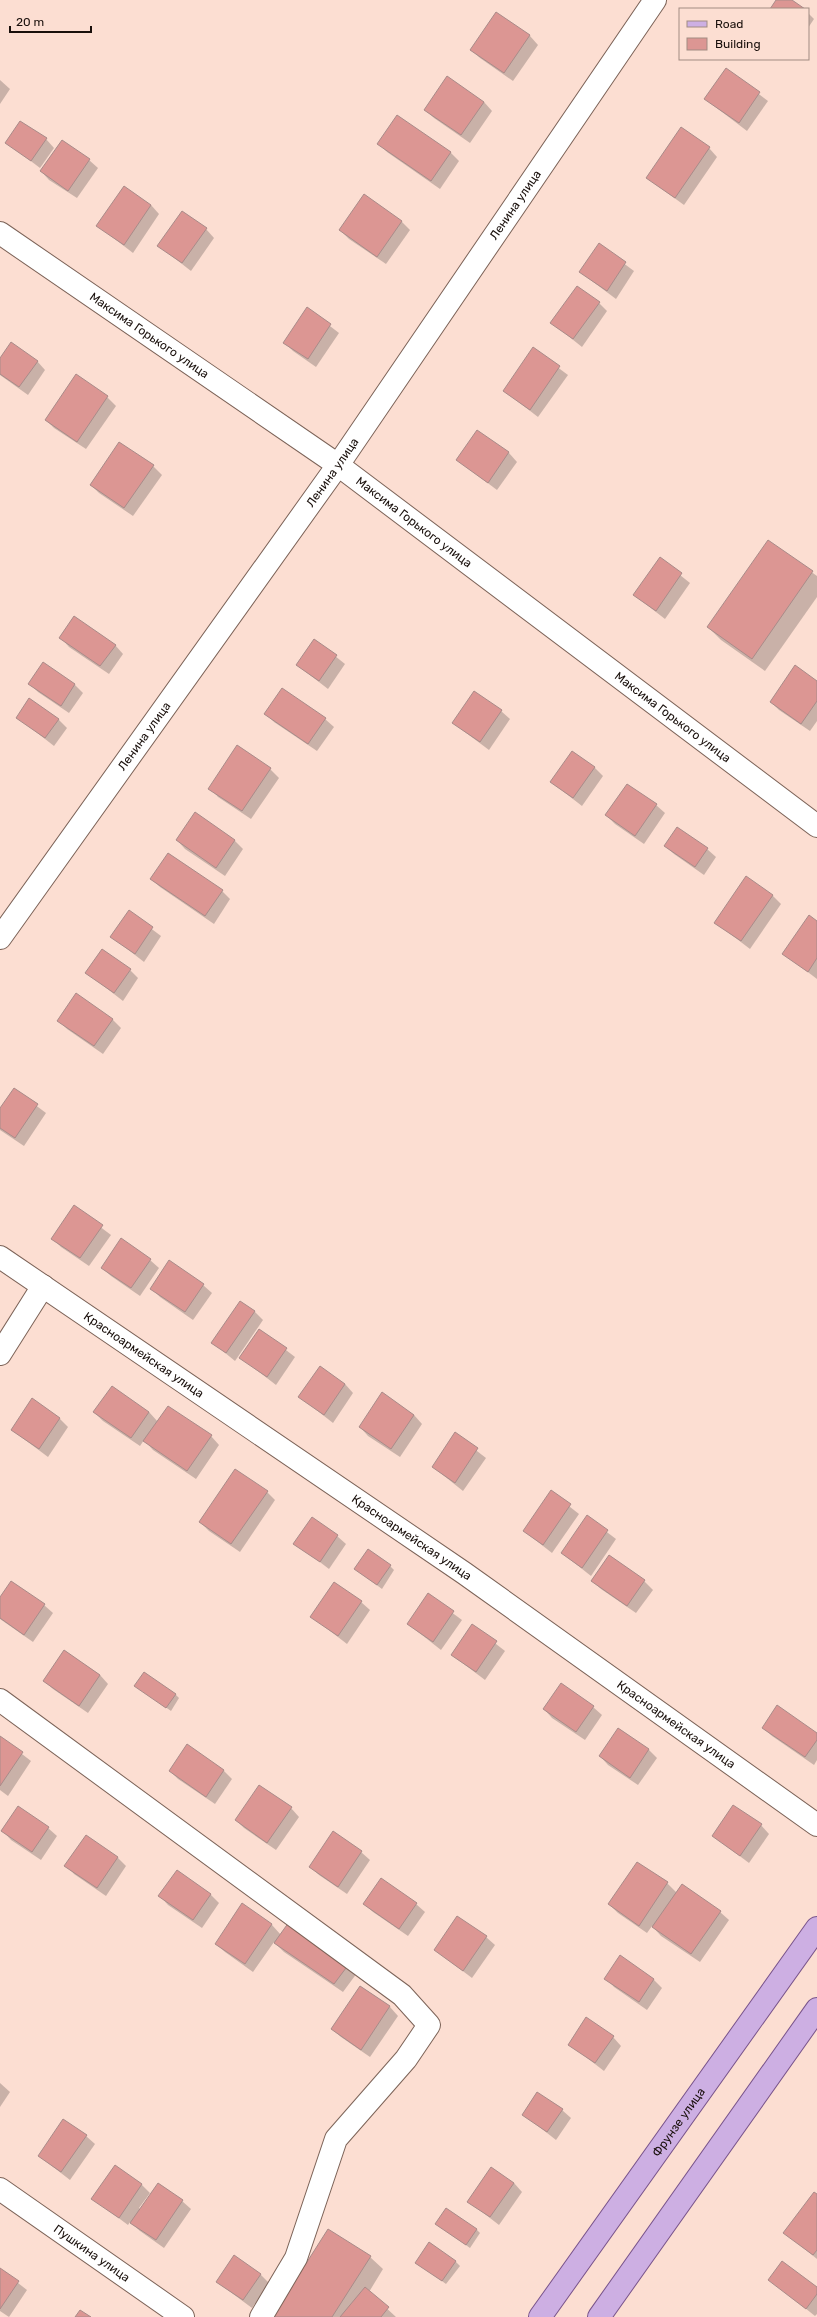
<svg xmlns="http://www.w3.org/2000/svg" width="817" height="2317" viewBox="0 0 817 2317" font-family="Rubik,sans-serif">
<rect width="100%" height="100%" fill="#fcded2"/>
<g fill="#0003">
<path d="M 496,13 L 530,36 L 538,45 L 513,81 L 480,58 L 471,50 Z"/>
<path d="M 808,13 L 814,19 L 808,28 Z"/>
<path d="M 726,69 L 768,101 L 747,131 L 705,99 Z"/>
<path d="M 0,80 L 10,89 L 0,104 Z"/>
<path d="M 484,102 L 492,111 L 470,143 L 434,118 L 425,110 Z"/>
<path d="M 46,139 L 54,148 L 40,168 L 7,143 Z"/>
<path d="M 379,144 L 451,153 L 459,161 L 440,189 L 387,152 Z"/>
<path d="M 709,148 L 717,157 L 684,205 L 647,178 Z"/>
<path d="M 89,160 L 98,168 L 77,198 L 49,180 L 41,171 Z"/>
<path d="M 151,205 L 159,214 L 133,253 L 98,226 Z"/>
<path d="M 401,221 L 410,230 L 386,264 L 349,239 L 340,230 Z"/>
<path d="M 206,229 L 214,238 L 191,271 L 159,246 Z"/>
<path d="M 599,245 L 634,271 L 616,299 L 580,272 Z"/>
<path d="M 599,303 L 607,311 L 582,347 L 552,323 Z"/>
<path d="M 308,309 L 339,333 L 316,367 L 293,351 L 285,343 Z"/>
<path d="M 533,349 L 568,375 L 538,417 L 504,391 Z"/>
<path d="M 0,360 L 37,361 L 45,370 L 28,395 L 0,375 Z"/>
<path d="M 76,376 L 107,397 L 116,406 L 86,449 L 54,428 L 46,420 Z"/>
<path d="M 477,431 L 509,453 L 517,462 L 497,490 L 457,460 Z"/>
<path d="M 120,443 L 153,466 L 162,475 L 133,516 L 99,493 L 91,485 Z"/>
<path d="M 768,541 L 817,576 L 817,597 L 765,671 L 721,640 L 708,627 Z"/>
<path d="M 660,559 L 690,583 L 665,619 L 634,595 Z"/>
<path d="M 61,638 L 115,645 L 123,654 L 109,674 L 69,647 Z"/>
<path d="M 315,640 L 345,664 L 328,689 L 297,665 Z"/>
<path d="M 817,682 L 817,721 L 810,731 L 779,710 L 771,702 Z"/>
<path d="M 29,683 L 75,685 L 83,693 L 69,713 L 38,692 Z"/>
<path d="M 501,711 L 510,719 L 489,750 L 453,723 Z"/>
<path d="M 266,714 L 325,719 L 334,727 L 317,751 L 274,722 Z"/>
<path d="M 17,717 L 58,719 L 67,728 L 54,746 Z"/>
<path d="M 238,747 L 270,769 L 279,778 L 251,819 L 218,797 L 210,788 Z"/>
<path d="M 594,767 L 603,776 L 582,806 L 551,782 Z"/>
<path d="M 656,805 L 665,813 L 644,844 L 615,824 L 606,815 Z"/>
<path d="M 177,840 L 234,840 L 243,849 L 225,876 L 185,849 Z"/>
<path d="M 665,846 L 707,849 L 716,857 L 704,875 L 674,854 Z"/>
<path d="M 151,879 L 222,891 L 230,899 L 214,924 L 160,887 Z"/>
<path d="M 772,895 L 781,904 L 750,949 L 716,923 Z"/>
<path d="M 129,912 L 161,936 L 144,962 L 112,937 Z"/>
<path d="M 817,922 L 817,979 L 784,954 Z"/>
<path d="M 130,970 L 138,978 L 123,1001 L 87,973 Z"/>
<path d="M 112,1019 L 121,1028 L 103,1054 L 67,1029 L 58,1020 Z"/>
<path d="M 14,1089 L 46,1113 L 24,1146 L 0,1130 L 0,1110 Z"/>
<path d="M 74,1207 L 111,1235 L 89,1266 L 61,1247 L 53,1239 Z"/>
<path d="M 150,1260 L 159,1268 L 140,1296 L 111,1276 L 102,1268 Z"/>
<path d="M 203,1285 L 212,1293 L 193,1320 L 160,1297 L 151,1288 Z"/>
<path d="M 254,1311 L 263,1320 L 235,1361 L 213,1343 Z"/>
<path d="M 260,1330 L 295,1357 L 276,1385 L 241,1358 Z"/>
<path d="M 345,1384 L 353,1393 L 333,1423 L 300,1397 Z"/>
<path d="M 382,1394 L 414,1415 L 422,1424 L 400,1457 L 368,1436 L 360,1427 Z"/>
<path d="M 94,1412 L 149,1412 L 158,1422 L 211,1436 L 219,1445 L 196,1479 L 153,1450 L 144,1440 L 140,1446 L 103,1421 Z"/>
<path d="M 59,1418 L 68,1427 L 48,1457 L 12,1430 Z"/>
<path d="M 455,1434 L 486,1458 L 463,1491 L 433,1467 Z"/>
<path d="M 267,1492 L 275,1500 L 240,1552 L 209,1531 L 200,1522 Z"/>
<path d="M 551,1492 L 579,1514 L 552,1553 L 524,1531 Z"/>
<path d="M 587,1517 L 616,1539 L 591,1576 L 562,1553 Z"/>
<path d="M 337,1536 L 346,1544 L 329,1569 L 295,1543 Z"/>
<path d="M 390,1566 L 394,1570 L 382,1589 L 355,1569 Z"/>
<path d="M 592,1581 L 644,1581 L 653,1590 L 636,1613 L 601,1589 Z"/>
<path d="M 428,1595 L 462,1620 L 441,1650 L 408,1624 Z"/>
<path d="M 0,1599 L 44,1605 L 53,1613 L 33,1642 L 0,1619 Z"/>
<path d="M 361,1602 L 370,1610 L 347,1644 L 312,1617 Z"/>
<path d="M 473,1626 L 505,1651 L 485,1680 L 452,1655 Z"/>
<path d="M 65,1651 L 100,1675 L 108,1684 L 88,1713 L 53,1689 L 44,1681 Z"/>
<path d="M 136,1686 L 175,1694 L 179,1698 L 171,1711 Z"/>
<path d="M 593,1707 L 602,1715 L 585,1740 L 552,1718 L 544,1709 Z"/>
<path d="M 763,1728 L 817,1734 L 817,1760 L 814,1765 L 772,1736 Z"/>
<path d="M 619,1729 L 649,1750 L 657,1758 L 638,1785 L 608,1765 L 600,1756 Z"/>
<path d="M 0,1737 L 31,1761 L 8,1796 L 0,1790 Z"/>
<path d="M 187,1746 L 224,1771 L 232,1779 L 215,1804 L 178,1779 L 170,1771 Z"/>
<path d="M 291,1808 L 299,1817 L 276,1850 L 244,1828 L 236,1820 Z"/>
<path d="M 761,1825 L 769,1834 L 749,1863 L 713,1836 Z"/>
<path d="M 48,1828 L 57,1836 L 41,1860 L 11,1840 L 3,1831 Z"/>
<path d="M 86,1836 L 118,1858 L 126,1866 L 106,1896 L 74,1874 L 66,1865 Z"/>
<path d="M 361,1852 L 370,1860 L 347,1894 L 319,1875 L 310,1867 Z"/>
<path d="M 667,1883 L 677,1893 L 720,1912 L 729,1920 L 700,1962 L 661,1936 L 652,1926 L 647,1933 L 618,1913 L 609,1904 Z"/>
<path d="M 210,1894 L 219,1903 L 202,1928 L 168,1905 L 160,1896 Z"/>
<path d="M 364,1904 L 416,1904 L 425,1912 L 408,1936 L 373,1912 Z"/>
<path d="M 242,1905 L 272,1925 L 281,1935 L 357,1973 L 343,1992 L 284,1952 L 274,1942 L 253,1972 L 225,1952 L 216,1944 Z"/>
<path d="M 486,1937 L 495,1945 L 472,1978 L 435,1950 Z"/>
<path d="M 621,1957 L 654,1980 L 662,1988 L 647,2010 L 614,1987 L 606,1978 Z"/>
<path d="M 361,1987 L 390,2007 L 398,2016 L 370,2057 L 341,2037 L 332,2029 Z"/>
<path d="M 613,2037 L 621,2046 L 604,2071 L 569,2044 Z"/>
<path d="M 0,2083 L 10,2092 L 0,2107 Z"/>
<path d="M 562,2110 L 571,2118 L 556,2140 L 523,2114 Z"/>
<path d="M 86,2136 L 95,2144 L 70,2180 L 39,2156 Z"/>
<path d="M 514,2183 L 522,2192 L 499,2225 L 468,2201 Z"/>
<path d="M 141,2184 L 150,2193 L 139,2208 L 141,2210 L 182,2201 L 191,2209 L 164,2248 L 140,2231 L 130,2222 L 128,2225 L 93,2199 Z"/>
<path d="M 817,2196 L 817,2259 L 785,2233 Z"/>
<path d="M 436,2224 L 476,2229 L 480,2233 L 470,2248 Z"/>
<path d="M 370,2257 L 383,2269 L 369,2292 L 396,2317 L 273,2317 Z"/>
<path d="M 456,2262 L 460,2266 L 446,2284 L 417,2263 Z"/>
<path d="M 0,2269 L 27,2290 L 9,2317 L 0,2311 Z"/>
<path d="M 260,2274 L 269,2283 L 252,2308 L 217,2282 Z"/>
<path d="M 770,2280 L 817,2288 L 817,2314 L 815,2316 Z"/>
</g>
<g fill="#dc9693" stroke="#a98b89">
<path d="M 776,0 L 792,0 L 805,9 L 770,9 Z"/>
<path d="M 496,12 L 530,35 L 504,73 L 470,50 Z"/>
<path d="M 726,68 L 760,92 L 739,123 L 704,99 Z"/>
<path d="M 447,76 L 484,102 L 461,135 L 424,110 Z"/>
<path d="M 397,115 L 451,152 L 431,181 L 377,144 Z"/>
<path d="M 20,121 L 47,138 L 31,161 L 5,143 Z"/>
<path d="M 681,127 L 710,147 L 675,198 L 646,178 Z"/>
<path d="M 62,140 L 90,159 L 68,191 L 40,171 Z"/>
<path d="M 124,186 L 151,205 L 124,245 L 96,226 Z"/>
<path d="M 364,194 L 402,221 L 377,257 L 339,230 Z"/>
<path d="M 182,211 L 207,228 L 182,263 L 157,246 Z"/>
<path d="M 599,243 L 626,262 L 607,291 L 579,272 Z"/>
<path d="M 577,286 L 600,302 L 573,339 L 550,323 Z"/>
<path d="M 307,307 L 331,324 L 308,359 L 283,343 Z"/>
<path d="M 11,342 L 38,361 L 19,387 L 0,374 L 0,358 Z"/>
<path d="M 533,347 L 560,366 L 530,410 L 503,391 Z"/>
<path d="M 76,374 L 108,396 L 77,442 L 45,420 Z"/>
<path d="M 477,430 L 509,452 L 488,483 L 456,460 Z"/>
<path d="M 119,442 L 154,465 L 124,508 L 90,485 Z"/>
<path d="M 768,540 L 813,571 L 752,659 L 707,627 Z"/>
<path d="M 660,557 L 682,573 L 656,611 L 633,595 Z"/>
<path d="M 74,616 L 116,645 L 100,666 L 59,638 Z"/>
<path d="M 314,639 L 337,655 L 319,681 L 296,665 Z"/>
<path d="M 43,662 L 75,684 L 61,706 L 28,684 Z"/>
<path d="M 795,665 L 817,681 L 817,701 L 801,724 L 770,702 Z"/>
<path d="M 282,688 L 326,718 L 308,744 L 264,714 Z"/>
<path d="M 474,691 L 502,710 L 480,742 L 452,723 Z"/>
<path d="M 29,698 L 59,719 L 45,738 L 16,718 Z"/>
<path d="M 237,745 L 271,768 L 242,811 L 208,789 Z"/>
<path d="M 572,751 L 595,767 L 573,798 L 550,782 Z"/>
<path d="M 627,784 L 657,804 L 635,836 L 605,815 Z"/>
<path d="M 195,812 L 235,840 L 216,868 L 176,840 Z"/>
<path d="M 677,827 L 708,848 L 695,867 L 664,846 Z"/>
<path d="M 168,853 L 223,890 L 205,916 L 150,879 Z"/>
<path d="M 746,876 L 773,895 L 741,941 L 714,923 Z"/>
<path d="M 129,910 L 153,927 L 135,954 L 110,937 Z"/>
<path d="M 809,915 L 817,921 L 817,958 L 808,972 L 782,954 Z"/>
<path d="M 102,949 L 131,969 L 114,993 L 85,973 Z"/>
<path d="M 76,993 L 113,1019 L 94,1046 L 57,1021 Z"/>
<path d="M 14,1088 L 38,1104 L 15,1138 L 0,1128 L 0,1108 Z"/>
<path d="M 74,1205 L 103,1225 L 80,1258 L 51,1239 Z"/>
<path d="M 121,1238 L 151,1259 L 131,1288 L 101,1268 Z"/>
<path d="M 169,1260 L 204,1284 L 185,1312 L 150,1289 Z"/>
<path d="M 240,1301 L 255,1311 L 226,1353 L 211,1343 Z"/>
<path d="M 259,1329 L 287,1348 L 267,1377 L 239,1358 Z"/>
<path d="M 320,1366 L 345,1384 L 324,1415 L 298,1397 Z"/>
<path d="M 112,1386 L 149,1412 L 131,1438 L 93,1412 Z"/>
<path d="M 382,1392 L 414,1415 L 391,1449 L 359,1427 Z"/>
<path d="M 32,1398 L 60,1418 L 39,1449 L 11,1430 Z"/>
<path d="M 168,1406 L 212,1435 L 187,1471 L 143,1441 Z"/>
<path d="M 455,1432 L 478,1448 L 455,1483 L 432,1467 Z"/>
<path d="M 235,1469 L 268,1491 L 231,1544 L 199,1522 Z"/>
<path d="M 551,1490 L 571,1504 L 543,1545 L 523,1531 Z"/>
<path d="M 587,1515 L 608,1530 L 582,1568 L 561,1553 Z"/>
<path d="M 312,1517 L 338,1535 L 320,1562 L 293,1544 Z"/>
<path d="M 368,1549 L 391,1565 L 377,1585 L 354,1569 Z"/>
<path d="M 609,1555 L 645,1580 L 627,1606 L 591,1581 Z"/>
<path d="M 11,1581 L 45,1604 L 24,1635 L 0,1618 L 0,1597 Z"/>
<path d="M 334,1582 L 362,1601 L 338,1636 L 310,1617 Z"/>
<path d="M 428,1593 L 454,1611 L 433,1642 L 407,1624 Z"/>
<path d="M 472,1624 L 497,1641 L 476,1672 L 451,1655 Z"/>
<path d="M 64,1650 L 100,1675 L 79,1706 L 43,1681 Z"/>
<path d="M 144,1672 L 176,1694 L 166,1708 L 134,1686 Z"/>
<path d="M 561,1683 L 594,1706 L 576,1732 L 543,1709 Z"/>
<path d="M 777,1705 L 817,1733 L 817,1740 L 805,1757 L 762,1728 Z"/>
<path d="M 618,1728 L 649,1749 L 630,1778 L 599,1756 Z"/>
<path d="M 0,1736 L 23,1752 L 0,1786 Z"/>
<path d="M 187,1744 L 224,1770 L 206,1797 L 169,1771 Z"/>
<path d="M 259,1785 L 292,1807 L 267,1843 L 235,1820 Z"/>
<path d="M 733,1805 L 762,1824 L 740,1856 L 712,1836 Z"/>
<path d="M 18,1806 L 49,1827 L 32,1852 L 1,1831 Z"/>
<path d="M 333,1831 L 362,1851 L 338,1887 L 309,1867 Z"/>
<path d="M 86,1835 L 118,1857 L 97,1888 L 64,1866 Z"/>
<path d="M 637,1862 L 668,1882 L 639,1926 L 608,1904 Z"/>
<path d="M 177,1870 L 211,1894 L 193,1920 L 158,1896 Z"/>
<path d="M 381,1878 L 417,1903 L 399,1929 L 363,1904 Z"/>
<path d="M 682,1884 L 721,1911 L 691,1954 L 652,1927 Z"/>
<path d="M 242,1903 L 272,1924 L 245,1964 L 215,1944 Z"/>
<path d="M 457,1916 L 487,1936 L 463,1971 L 434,1950 Z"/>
<path d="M 289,1922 L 349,1964 L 334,1984 L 274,1943 Z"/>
<path d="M 620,1955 L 654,1979 L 639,2002 L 604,1979 Z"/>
<path d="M 360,1986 L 390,2006 L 361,2050 L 331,2029 Z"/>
<path d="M 586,2017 L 614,2036 L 595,2063 L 568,2045 Z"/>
<path d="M 537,2092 L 563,2109 L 547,2132 L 522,2115 Z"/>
<path d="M 63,2119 L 87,2135 L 61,2172 L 38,2156 Z"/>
<path d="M 115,2165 L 142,2184 L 119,2218 L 91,2199 Z"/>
<path d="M 491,2167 L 514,2183 L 490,2217 L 467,2202 Z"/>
<path d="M 158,2183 L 183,2200 L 156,2240 L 130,2223 Z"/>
<path d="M 814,2192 L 817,2194 L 817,2250 L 813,2255 L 783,2233 Z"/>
<path d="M 446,2208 L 477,2229 L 466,2245 L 435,2224 Z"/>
<path d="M 328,2229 L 371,2256 L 332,2317 L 272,2317 Z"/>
<path d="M 429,2242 L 456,2261 L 442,2281 L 415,2263 Z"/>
<path d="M 234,2255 L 261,2274 L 243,2300 L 216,2282 Z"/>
<path d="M 782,2261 L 817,2287 L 817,2294 L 806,2309 L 768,2280 Z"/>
<path d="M 0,2268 L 19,2281 L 0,2309 Z"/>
<path d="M 365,2287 L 389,2307 L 381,2317 L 340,2317 Z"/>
<path d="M 80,2310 L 91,2317 L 75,2317 Z"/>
</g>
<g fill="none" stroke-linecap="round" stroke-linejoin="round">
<g stroke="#7c6358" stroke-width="24">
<g id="minor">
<path id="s1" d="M 0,233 L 338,465 L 817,826"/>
<path id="s2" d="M 0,938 L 338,465 L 655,0"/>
<path id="s3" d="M 0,1257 L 464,1573 L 817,1825"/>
<path d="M 0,1354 L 43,1286"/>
<path d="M 0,1700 L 402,1995 L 429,2025 L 406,2059 L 336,2139 L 296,2258 L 261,2317"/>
<path id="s4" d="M 0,2189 L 183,2317"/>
</g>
</g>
<g stroke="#79548b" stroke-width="24">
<g id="major">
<path id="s5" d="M 540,2317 L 817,1928"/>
<path d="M 599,2317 L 817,2009"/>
</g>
</g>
<use href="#minor" stroke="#fff" stroke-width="22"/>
<use href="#major" stroke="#cdafe3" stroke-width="22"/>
</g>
<g text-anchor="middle" stroke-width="4" stroke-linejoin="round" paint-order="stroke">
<g font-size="12" fill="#190f0b" stroke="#fcded2">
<text dy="4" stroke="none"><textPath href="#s2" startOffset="896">Ленина улица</textPath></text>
<text dy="4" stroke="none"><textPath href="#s1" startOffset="181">Максима Горького улица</textPath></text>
<text dy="4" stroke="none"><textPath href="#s2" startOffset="572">Ленина улица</textPath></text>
<text dy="4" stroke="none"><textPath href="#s1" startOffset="505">Максима Горького улица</textPath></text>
<text dy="4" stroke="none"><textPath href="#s1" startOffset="829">Максима Горького улица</textPath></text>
<text dy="4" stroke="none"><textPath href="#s2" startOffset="248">Ленина улица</textPath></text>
<text dy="4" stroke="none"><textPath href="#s3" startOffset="174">Красноармейская улица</textPath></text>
<text dy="4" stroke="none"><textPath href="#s3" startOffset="498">Красноармейская улица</textPath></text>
<text dy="4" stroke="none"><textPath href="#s3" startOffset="822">Красноармейская улица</textPath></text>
<text dy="4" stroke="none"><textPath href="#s5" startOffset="239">Фрунзе улица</textPath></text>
<text dy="4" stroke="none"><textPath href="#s4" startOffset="112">Пушкина улица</textPath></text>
</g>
</g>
<rect x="679" y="8" width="130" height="52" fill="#fcded2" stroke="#a18b82"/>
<rect x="687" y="21" width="20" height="6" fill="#cdafe3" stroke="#a18b82"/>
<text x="715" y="28" font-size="12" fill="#190f0b">Road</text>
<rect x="687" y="38" width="20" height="12" fill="#dc9693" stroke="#a18b82"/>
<text x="715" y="48" font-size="12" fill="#190f0b">Building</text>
<path d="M10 26v6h81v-6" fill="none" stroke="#190f0b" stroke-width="2"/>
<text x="16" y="26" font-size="12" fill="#190f0b" stroke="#fcded2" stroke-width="3" paint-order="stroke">20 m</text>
</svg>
